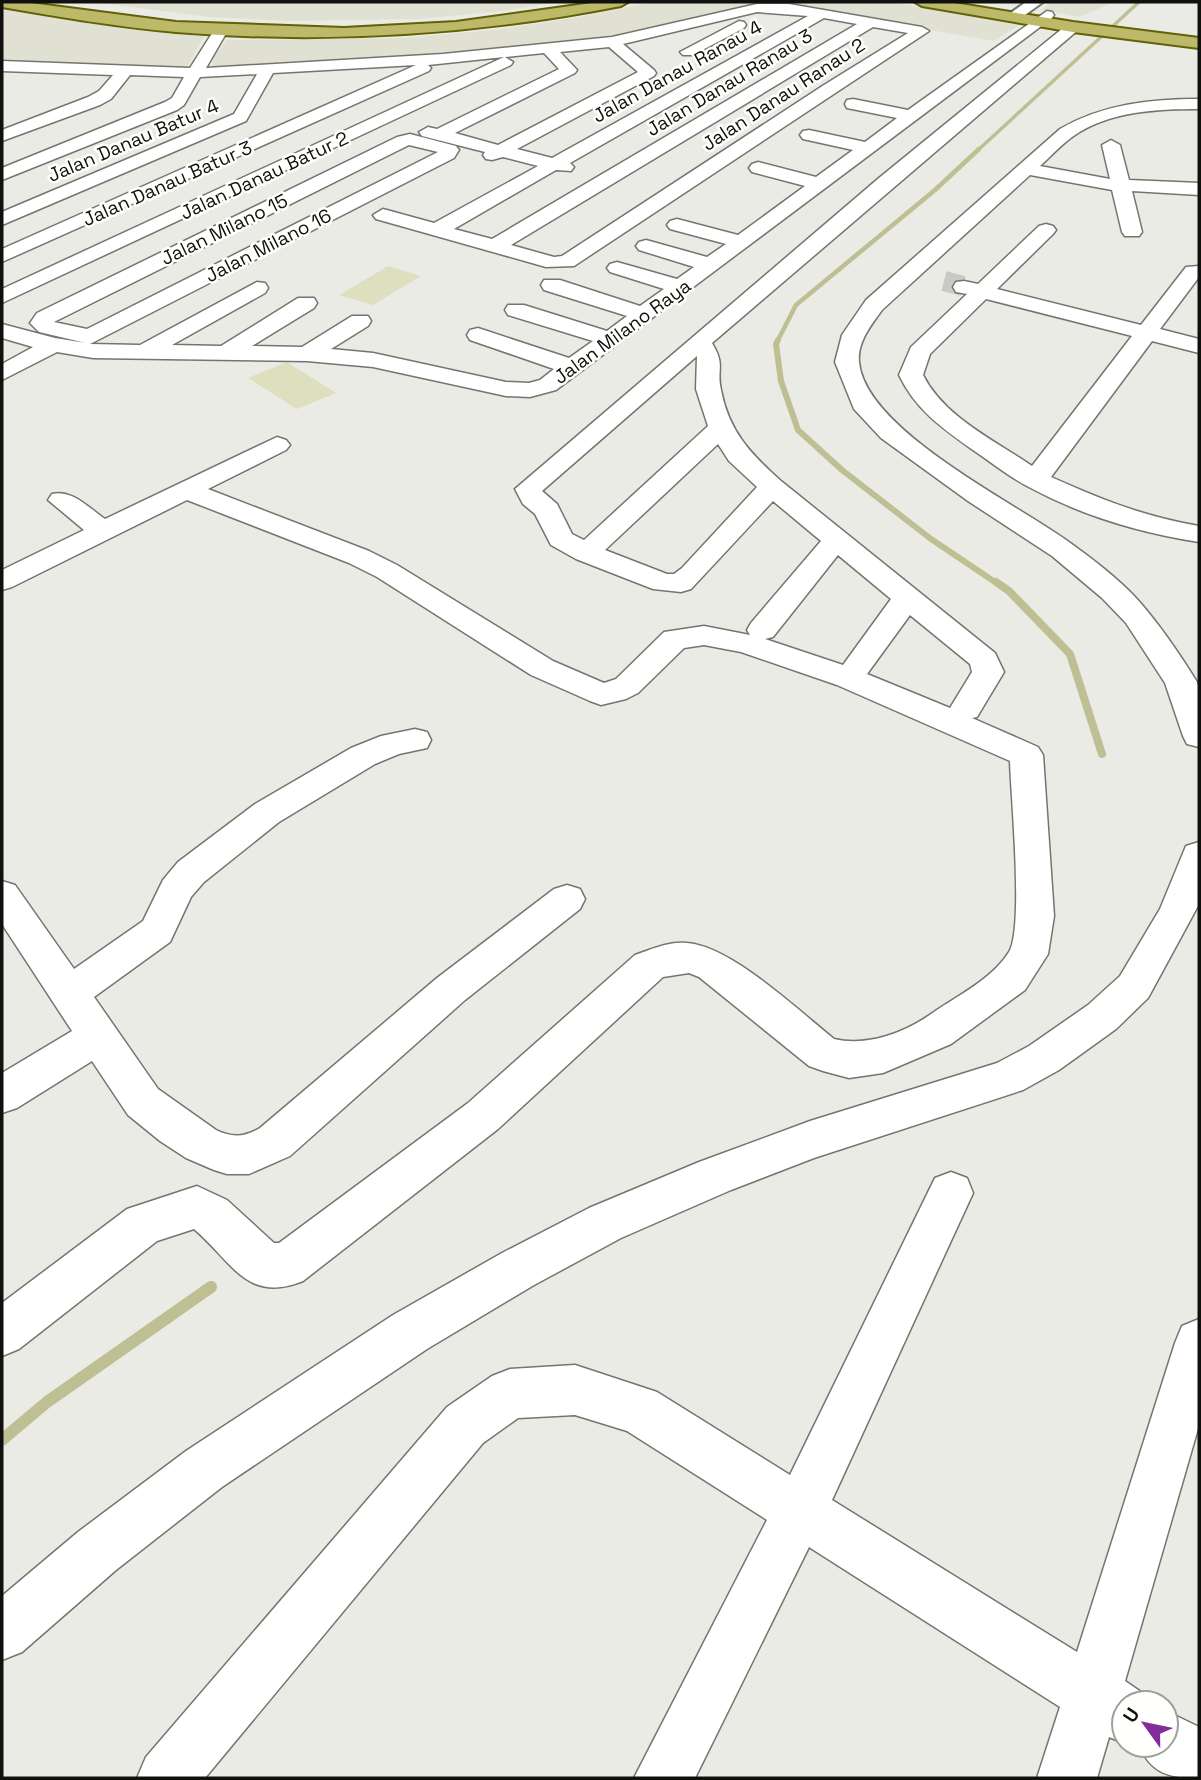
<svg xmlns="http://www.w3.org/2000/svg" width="1201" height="1780" viewBox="0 0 1201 1780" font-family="'Space Grotesk',sans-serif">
<rect width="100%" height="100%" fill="#ebebe5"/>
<g fill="#e0e1d2">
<path d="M 92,2 L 558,2 L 502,11 L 419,19 L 290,21 L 209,17 Z"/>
<path d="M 653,2 L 891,2 L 1022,24 L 993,41 L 788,5 L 747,6 L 664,29 L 529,51 L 212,71 L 213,59 L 227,40 L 406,38 L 502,29 L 580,17 Z"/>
<path d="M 1052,2 L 1114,2 L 1079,17 L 1041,10 Z"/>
<path d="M 2,9 L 81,22 L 204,36 L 185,71 L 2,65 Z"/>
</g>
<g fill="#dedfbf">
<path d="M 388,266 L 421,276 L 373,305 L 339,295 Z"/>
<path d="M 287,362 L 336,393 L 297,409 L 248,378 Z"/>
</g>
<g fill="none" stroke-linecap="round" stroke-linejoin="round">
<path stroke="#bebf93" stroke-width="3.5" d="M 977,151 L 1139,2"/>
<path stroke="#bebf93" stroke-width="4.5" d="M 777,342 L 796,305 L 935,190 L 979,149"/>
<path stroke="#bebf93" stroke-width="6" d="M 778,340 L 776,344 L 781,381 L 798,430 L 842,470 L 931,539 L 998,584"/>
<path stroke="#bebf93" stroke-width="8" d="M 996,582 L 1009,591 L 1070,654 L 1102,754"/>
<path stroke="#bebf93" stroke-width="12" d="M 2,1440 L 47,1402 L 211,1287"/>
<path stroke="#cacac5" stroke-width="20" stroke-dasharray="20 10" stroke-linecap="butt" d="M 944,281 L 963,286"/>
<g stroke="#75756f" stroke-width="3">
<g id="street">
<path d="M 757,4 L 789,4 L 922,27 L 929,31 L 574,266 L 546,267 L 376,219 L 373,215 L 383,209 L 434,223 L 538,166 L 503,157 L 492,160 L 486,159 L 483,155 L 485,152 L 422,136 L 419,132 L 428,127 L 437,129 L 559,69 L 544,53 L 505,57 L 513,62 L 511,65 L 2,303 L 2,289 L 504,57 L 428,65 L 431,68 L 429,71 L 2,262 L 2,249 L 416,65 L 273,73 L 246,121 L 2,225 L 2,212 L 234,114 L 257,74 L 200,77 L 184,105 L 177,110 L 2,180 L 2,168 L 165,102 L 172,98 L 184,77 L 130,75 L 111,99 L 100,105 L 2,141 L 2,130 L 88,97 L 99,91 L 113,75 L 2,71 L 2,61 L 190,68 L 216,27 L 221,26 L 228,30 L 206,68 L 443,54 L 612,37 ZM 757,12 L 808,16 L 552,158 L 517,149 L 654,76 L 656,73 L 654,70 L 623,44 ZM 824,18 L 857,24 L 492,239 L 454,229 L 556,170 L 571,171 L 574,167 L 570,163 ZM 873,27 L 908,33 L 824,85 L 562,256 L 554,257 L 511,245 ZM 609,47 L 638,72 L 498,145 L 455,133 L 575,73 L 577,70 L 560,52 Z"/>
<path d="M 1047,11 L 1052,12 L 1054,15 L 1052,18 L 556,390 L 530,397 L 506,396 L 373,367 L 307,361 L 93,358 L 57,352 L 2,380 L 2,364 L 33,347 L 2,338 L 2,324 L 55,338 L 86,343 L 39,332 L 30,323 L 37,313 L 397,137 L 410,134 L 456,146 L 459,150 L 454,158 L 90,344 L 140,345 L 257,282 L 265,283 L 268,288 L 265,293 L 172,345 L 221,346 L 298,298 L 314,298 L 317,303 L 314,308 L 252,346 L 302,347 L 352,316 L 368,316 L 371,321 L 368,326 L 331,349 L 373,353 L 506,382 L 529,383 L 540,380 L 554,369 L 470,340 L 467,335 L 470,330 L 478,328 L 569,358 L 593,341 L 508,315 L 505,310 L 508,305 L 524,305 L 607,331 L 627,316 L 544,290 L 541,285 L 544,280 L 560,280 L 640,306 L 664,289 L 610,272 L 607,268 L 610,264 L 617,262 L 677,279 L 694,267 L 639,250 L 636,246 L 639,242 L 646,240 L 707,257 L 726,244 L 670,229 L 667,225 L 670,221 L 677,219 L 738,235 L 805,186 L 752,172 L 749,168 L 752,164 L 758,162 L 816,177 L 853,150 L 803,139 L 800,135 L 803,131 L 809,130 L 865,142 L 897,118 L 847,108 L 845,104 L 847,100 L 853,99 L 908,110 ZM 409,145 L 438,152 L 87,329 L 54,322 Z"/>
<path d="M 739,21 L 744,22 L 746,25 L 744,28 L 693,55 L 683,55 L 680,52 Z"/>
<path d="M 1073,23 L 1078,24 L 1080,27 L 1078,30 L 712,343 C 726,366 716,369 721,390 C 729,432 751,454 781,481 L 995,653 L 1004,672 L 977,717 L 972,718 L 1038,747 L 1043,755 L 1054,916 L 1048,954 L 1025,990 L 951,1044 L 883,1073 L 849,1078 L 823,1071 L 809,1066 L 699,977 L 689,973 L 663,977 L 498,1129 L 303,1281 C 246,1304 232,1261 194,1229 L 157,1241 L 19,1349 L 2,1356 L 2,1303 L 127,1209 L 197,1186 L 227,1200 L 274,1243 L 279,1243 L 468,1103 L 635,955 C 652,949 669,941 687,943 C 731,946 799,1011 834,1039 C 869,1047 906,1032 934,1012 C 959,995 993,978 1009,952 C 1024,928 1011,797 1010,761 L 837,685 L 741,652 L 704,645 L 684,648 L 638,693 L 626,699 L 601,705 L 590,701 L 531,675 L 377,577 L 349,563 L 187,500 L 12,587 L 2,590 L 2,570 L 84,530 L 48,500 L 52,494 C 72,489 89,508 105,519 L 277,437 L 286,440 L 290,445 L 286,450 L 208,489 L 369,551 L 397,565 L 553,661 L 604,683 L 616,679 L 664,632 L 704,626 L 750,635 L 747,630 L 751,623 L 821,541 L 773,501 L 691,589 L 681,592 L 653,589 L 576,559 L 551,545 L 535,514 L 523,504 L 515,489 L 879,178 L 1068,24 ZM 697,356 L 696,389 L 708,426 L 584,540 L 572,534 L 557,504 L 542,491 ZM 718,444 L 729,461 L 757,487 L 682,568 L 674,574 L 667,574 L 605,550 ZM 838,555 L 891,599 L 843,665 L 765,639 L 773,637 ZM 910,615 L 970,664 L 972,672 L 950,708 L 867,674 Z"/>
<path d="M 1199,99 L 1199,109 C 1157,109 1108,111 1072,137 C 1061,145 1051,156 1040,166 L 1110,179 L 1102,145 L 1111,140 L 1120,145 L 1129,180 L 1199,183 L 1199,195 L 1132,191 L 1142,232 L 1139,236 L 1125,236 L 1122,232 L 1112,190 L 1030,175 L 882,310 C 871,325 857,343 859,362 C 865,431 1020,505 1073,545 C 1099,564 1128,586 1148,612 C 1166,634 1182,658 1197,682 L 1199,689 L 1199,747 L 1187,744 L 1183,736 L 1165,683 L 1126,623 L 1102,598 L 1052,556 L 968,501 L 881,438 L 854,409 L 835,362 L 842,335 L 866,300 L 1060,129 C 1103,104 1150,99 1199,99 Z"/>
<path d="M 1046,224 L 1053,226 L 1056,230 L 1053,234 L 997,289 L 1141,325 L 1186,267 L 1199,266 L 1199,277 L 1160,329 L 1199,339 L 1199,353 L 1152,341 L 1051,477 C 1103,500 1142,516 1199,526 L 1199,542 C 1140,533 1080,515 1027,486 C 1008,476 991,462 973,450 C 942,428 916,410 899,375 L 911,347 L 967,294 L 956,292 L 953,287 L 956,282 L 964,281 L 978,284 L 1039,226 ZM 986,299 L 1132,336 L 1032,466 C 994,440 944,417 923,375 L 930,354 Z"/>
<path d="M 415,729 L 427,732 L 431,740 L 427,748 L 399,754 L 375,764 L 279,822 L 204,882 L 191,897 L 170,942 L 94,997 L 158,1089 L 216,1130 C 233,1138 244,1137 260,1128 L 437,978 L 554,889 L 567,885 L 580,889 L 585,899 L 580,909 L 465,1000 L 290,1156 L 249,1174 L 227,1174 L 214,1170 L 186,1158 L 160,1141 L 128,1115 L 92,1061 L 17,1108 L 2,1113 L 2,1073 L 72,1031 L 2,924 L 2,881 L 15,885 L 74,969 L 143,921 L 163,880 L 178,862 L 255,804 L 351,748 L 381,736 Z"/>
<path d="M 1199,842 L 1199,904 L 1148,998 L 1116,1029 L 1059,1070 L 1023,1090 L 814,1158 L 731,1190 L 621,1238 L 534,1285 L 427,1349 L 222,1487 L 116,1570 L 22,1652 L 2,1660 L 2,1596 L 78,1532 L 186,1451 L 393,1315 L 502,1253 L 589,1208 L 699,1162 L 810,1121 L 997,1063 L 1029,1046 L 1088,1005 L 1120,976 L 1160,909 L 1186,846 Z"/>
<path d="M 951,1172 L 967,1178 L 973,1193 L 832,1500 L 1077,1652 L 1175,1343 L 1182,1326 L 1199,1319 L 1199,1425 L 1125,1681 L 1144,1694 L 1148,1703 L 1124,1703 L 1124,1743 L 1109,1737 L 1097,1778 L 1037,1778 L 1060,1707 L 809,1547 L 695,1778 L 634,1778 L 767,1520 L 627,1431 L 575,1415 L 518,1418 L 483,1443 L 205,1778 L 137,1778 L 146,1757 L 447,1407 L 492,1376 L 510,1369 L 575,1365 L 657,1392 L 790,1475 L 935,1178 Z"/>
<path d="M 1166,1711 L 1199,1727 L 1199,1778 C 1170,1778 1151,1774 1139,1745 L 1166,1745 Z"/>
</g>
</g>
<g stroke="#75756f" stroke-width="4">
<path id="secondary" d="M 1026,2 L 1043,2 L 1018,20 L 1008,20 L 1005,17 Z"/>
</g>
<g stroke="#636108" stroke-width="4">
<g id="primary">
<path d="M 2,2 L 23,2 L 176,22 L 344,28 L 456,22 L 599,2 L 628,2 L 621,6 C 474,35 326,44 176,32 C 118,27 60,17 2,7 Z"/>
<path d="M 915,2 L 948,2 L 1073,22 L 1199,38 L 1199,48 L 1073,32 L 922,6 Z"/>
</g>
</g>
<use href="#street" fill="#fff" fill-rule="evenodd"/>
<use href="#secondary" fill="#fff" fill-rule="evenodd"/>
<use href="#primary" fill="#bcba68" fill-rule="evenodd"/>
</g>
<g text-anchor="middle" stroke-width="5" stroke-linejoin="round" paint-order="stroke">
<g font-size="19" fill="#10100e" stroke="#fffffe">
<text transform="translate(677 71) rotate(-29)" y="7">Jalan Danau Ranau 4</text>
<text transform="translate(729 82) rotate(-31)" y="7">Jalan Danau Ranau 3</text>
<text transform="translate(783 94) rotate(-33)" y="7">Jalan Danau Ranau 2</text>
<text transform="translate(133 140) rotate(-23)" y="7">Jalan Danau Batur 4</text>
<text transform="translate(264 175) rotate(-25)" y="7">Jalan Danau Batur 2</text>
<text transform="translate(167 183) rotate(-24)" y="7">Jalan Danau Batur 3</text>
<text transform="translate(224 229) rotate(-26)" y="7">Jalan Milano 15</text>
<text transform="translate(268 245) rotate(-27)" y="7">Jalan Milano 16</text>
<text transform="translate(622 331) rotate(-36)" y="7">Jalan Milano Raya</text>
</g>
</g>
<rect width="1201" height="1780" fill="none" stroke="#10100e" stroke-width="7"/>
<g transform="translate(1145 1724) rotate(303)"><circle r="33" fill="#fffffe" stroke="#9f9f9e" stroke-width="2"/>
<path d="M0-5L12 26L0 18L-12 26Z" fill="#832d9b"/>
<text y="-10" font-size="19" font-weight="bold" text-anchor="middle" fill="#10100e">U</text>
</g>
</svg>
